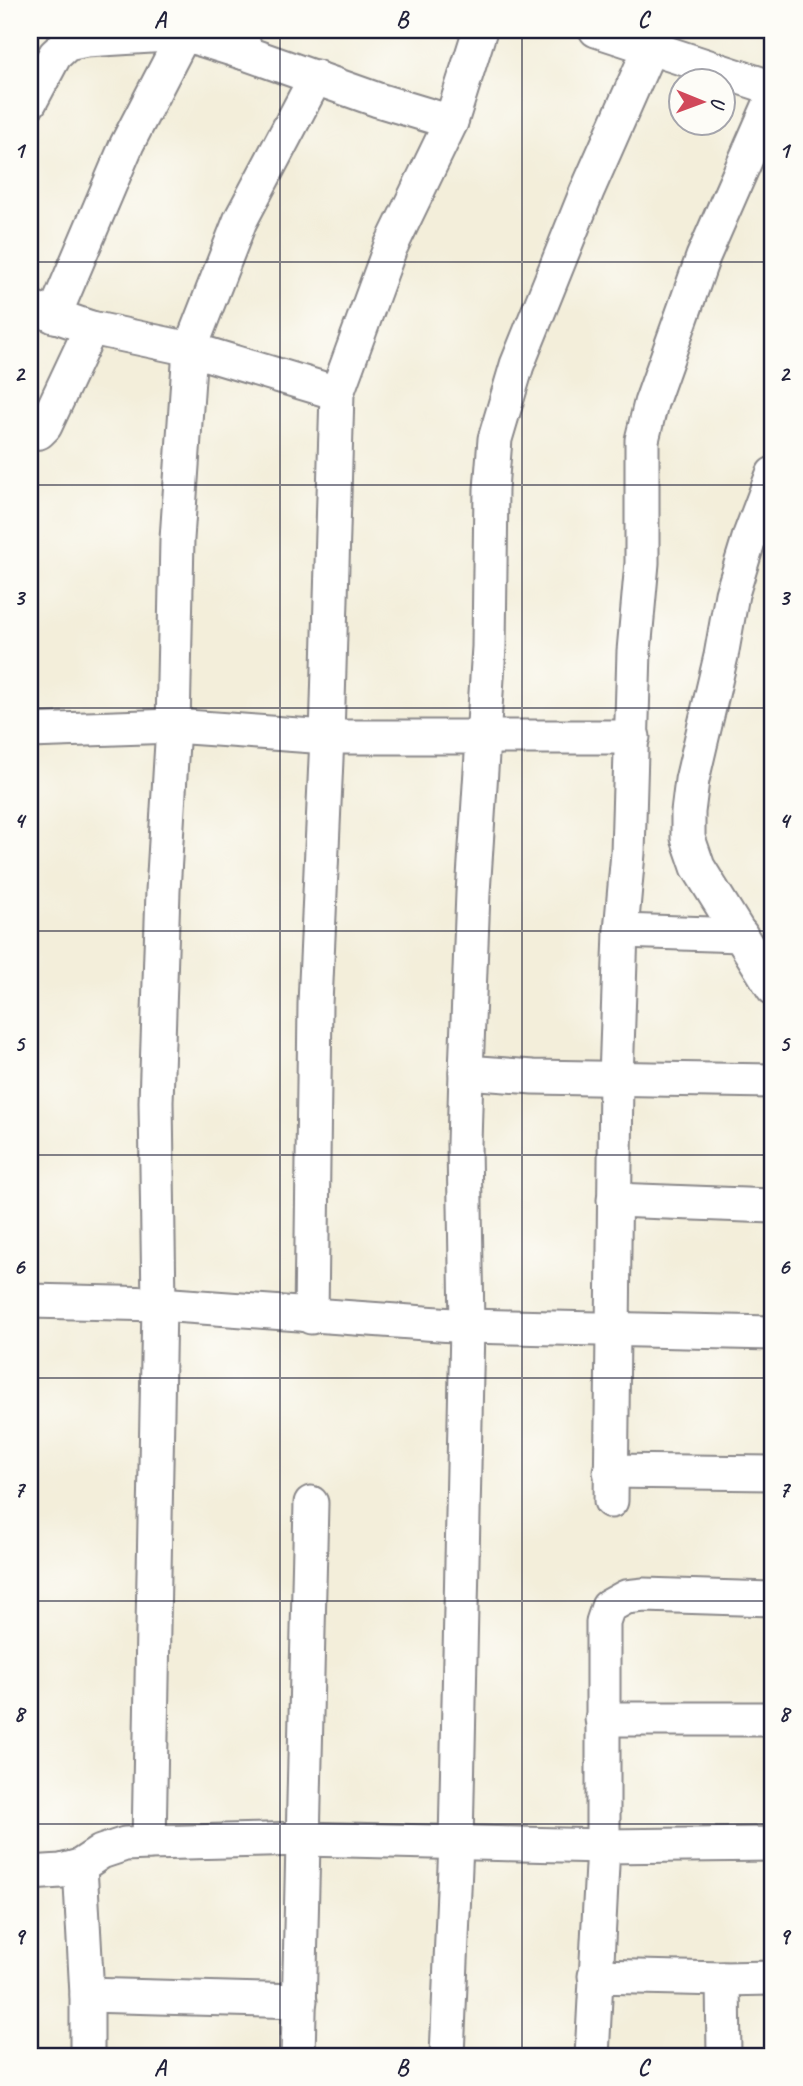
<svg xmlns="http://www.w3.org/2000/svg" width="803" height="2086" viewBox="0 0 803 2086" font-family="Caveat,sans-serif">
<rect width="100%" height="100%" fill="#fdfcf7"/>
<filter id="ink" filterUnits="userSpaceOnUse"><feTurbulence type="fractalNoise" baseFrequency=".0143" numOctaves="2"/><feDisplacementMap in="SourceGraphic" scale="14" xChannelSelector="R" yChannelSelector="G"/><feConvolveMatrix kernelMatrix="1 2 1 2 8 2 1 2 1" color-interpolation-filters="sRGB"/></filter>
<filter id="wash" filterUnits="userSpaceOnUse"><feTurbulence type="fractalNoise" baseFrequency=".00686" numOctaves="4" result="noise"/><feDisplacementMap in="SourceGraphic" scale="28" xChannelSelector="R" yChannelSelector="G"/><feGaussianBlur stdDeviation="1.57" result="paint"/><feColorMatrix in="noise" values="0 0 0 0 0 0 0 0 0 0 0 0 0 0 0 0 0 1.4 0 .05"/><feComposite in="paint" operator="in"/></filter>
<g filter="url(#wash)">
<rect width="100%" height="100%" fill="#f3eeda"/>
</g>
<g filter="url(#ink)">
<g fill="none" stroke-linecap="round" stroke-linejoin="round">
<g stroke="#8a888a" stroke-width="37">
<g id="minor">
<path d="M 241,30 L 245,53 L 378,100 L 451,122 L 480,30"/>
<path d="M 596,30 L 773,88"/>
<path d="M 30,102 L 55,55 L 67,44 L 86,40 L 184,34 L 245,53"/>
<path d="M 30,307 L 91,328 L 190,349 L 337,393"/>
<path d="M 54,316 L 127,144 L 184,34"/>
<path d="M 30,433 L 39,432 L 45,426 L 91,328"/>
<path d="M 773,474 L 750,535 L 732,594 L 721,656 L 692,780 L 688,812 L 688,838 L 698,867 L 773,988"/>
<path d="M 30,731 L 173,726 L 327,737 L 633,737"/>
<path d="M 621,931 L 741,935"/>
<path d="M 466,1072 L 533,1077 L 773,1081"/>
<path d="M 614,1200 L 773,1206"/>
<path d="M 30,1301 L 159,1304 L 467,1326 L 773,1333"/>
<path d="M 311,1317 L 315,1004 L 327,737 L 337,393 L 390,248 L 451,122"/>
<path d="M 610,1471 L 773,1473"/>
<path d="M 611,1501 L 616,1079 L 621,931 L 628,853 L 634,651 L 642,563 L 642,440 L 651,403 L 703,257 L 773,97"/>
<path d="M 602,1719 L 773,1719"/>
<path d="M 149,1843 L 159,1304 L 156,1102 L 163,891 L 173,726 L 177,539 L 190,349 L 240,221 L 316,77"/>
<path d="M 80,1866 L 87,1995 L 87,2056"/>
<path d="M 30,1873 L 61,1871 L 80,1866 L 101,1852 L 125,1844 L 149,1843 L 303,1839 L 603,1846 L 773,1844"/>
<path d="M 595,1976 L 723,1979 L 773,1978"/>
<path d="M 723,1979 L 724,2056"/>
<path d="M 87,1995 L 300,2001"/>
<path d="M 298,2056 L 311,1503"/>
<path d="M 447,2056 L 456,1843 L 467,1326 L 464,1144 L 466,1072 L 473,893 L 489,647 L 491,489 L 495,439 L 517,365 L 587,191 L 658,30"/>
<path d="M 592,2056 L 603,1846 L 603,1622 L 608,1607 L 626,1597 L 644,1595 L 773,1599"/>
</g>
</g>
<use href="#minor" stroke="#fff" stroke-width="33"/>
</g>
</g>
<path fill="none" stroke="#22223b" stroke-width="2" stroke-opacity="0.55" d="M 280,30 L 280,2056M 522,30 L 522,2056M 30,262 L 773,262M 30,485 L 773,485M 30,708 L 773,708M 30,931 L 773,931M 30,1155 L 773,1155M 30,1378 L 773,1378M 30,1601 L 773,1601M 30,1824 L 773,1824"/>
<rect width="803" height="2086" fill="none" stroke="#fdfcf7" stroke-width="77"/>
<g transform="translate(702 102) rotate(91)"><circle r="33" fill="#fdfcf7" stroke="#a5a5ac" stroke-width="2"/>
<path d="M0-5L12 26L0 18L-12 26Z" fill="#d1495b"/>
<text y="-10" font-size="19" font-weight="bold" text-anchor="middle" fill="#22223b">U</text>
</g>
<rect x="38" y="38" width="726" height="2010" fill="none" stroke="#22223b" stroke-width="2.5"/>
<g font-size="23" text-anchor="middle" font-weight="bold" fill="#22223b">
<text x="160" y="27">A</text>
<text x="402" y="27">B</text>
<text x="643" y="27">C</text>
<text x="19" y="158">1</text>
<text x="784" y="158">1</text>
<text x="19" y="381">2</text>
<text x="784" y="381">2</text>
<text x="19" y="605">3</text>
<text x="784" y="605">3</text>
<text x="19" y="828">4</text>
<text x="784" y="828">4</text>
<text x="19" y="1051">5</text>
<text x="784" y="1051">5</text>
<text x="19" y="1274">6</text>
<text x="784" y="1274">6</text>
<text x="19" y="1497">7</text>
<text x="784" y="1497">7</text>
<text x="19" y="1721">8</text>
<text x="784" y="1721">8</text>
<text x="19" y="1944">9</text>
<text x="784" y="1944">9</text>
<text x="160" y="2075">A</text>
<text x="402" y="2075">B</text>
<text x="643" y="2075">C</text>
</g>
</svg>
